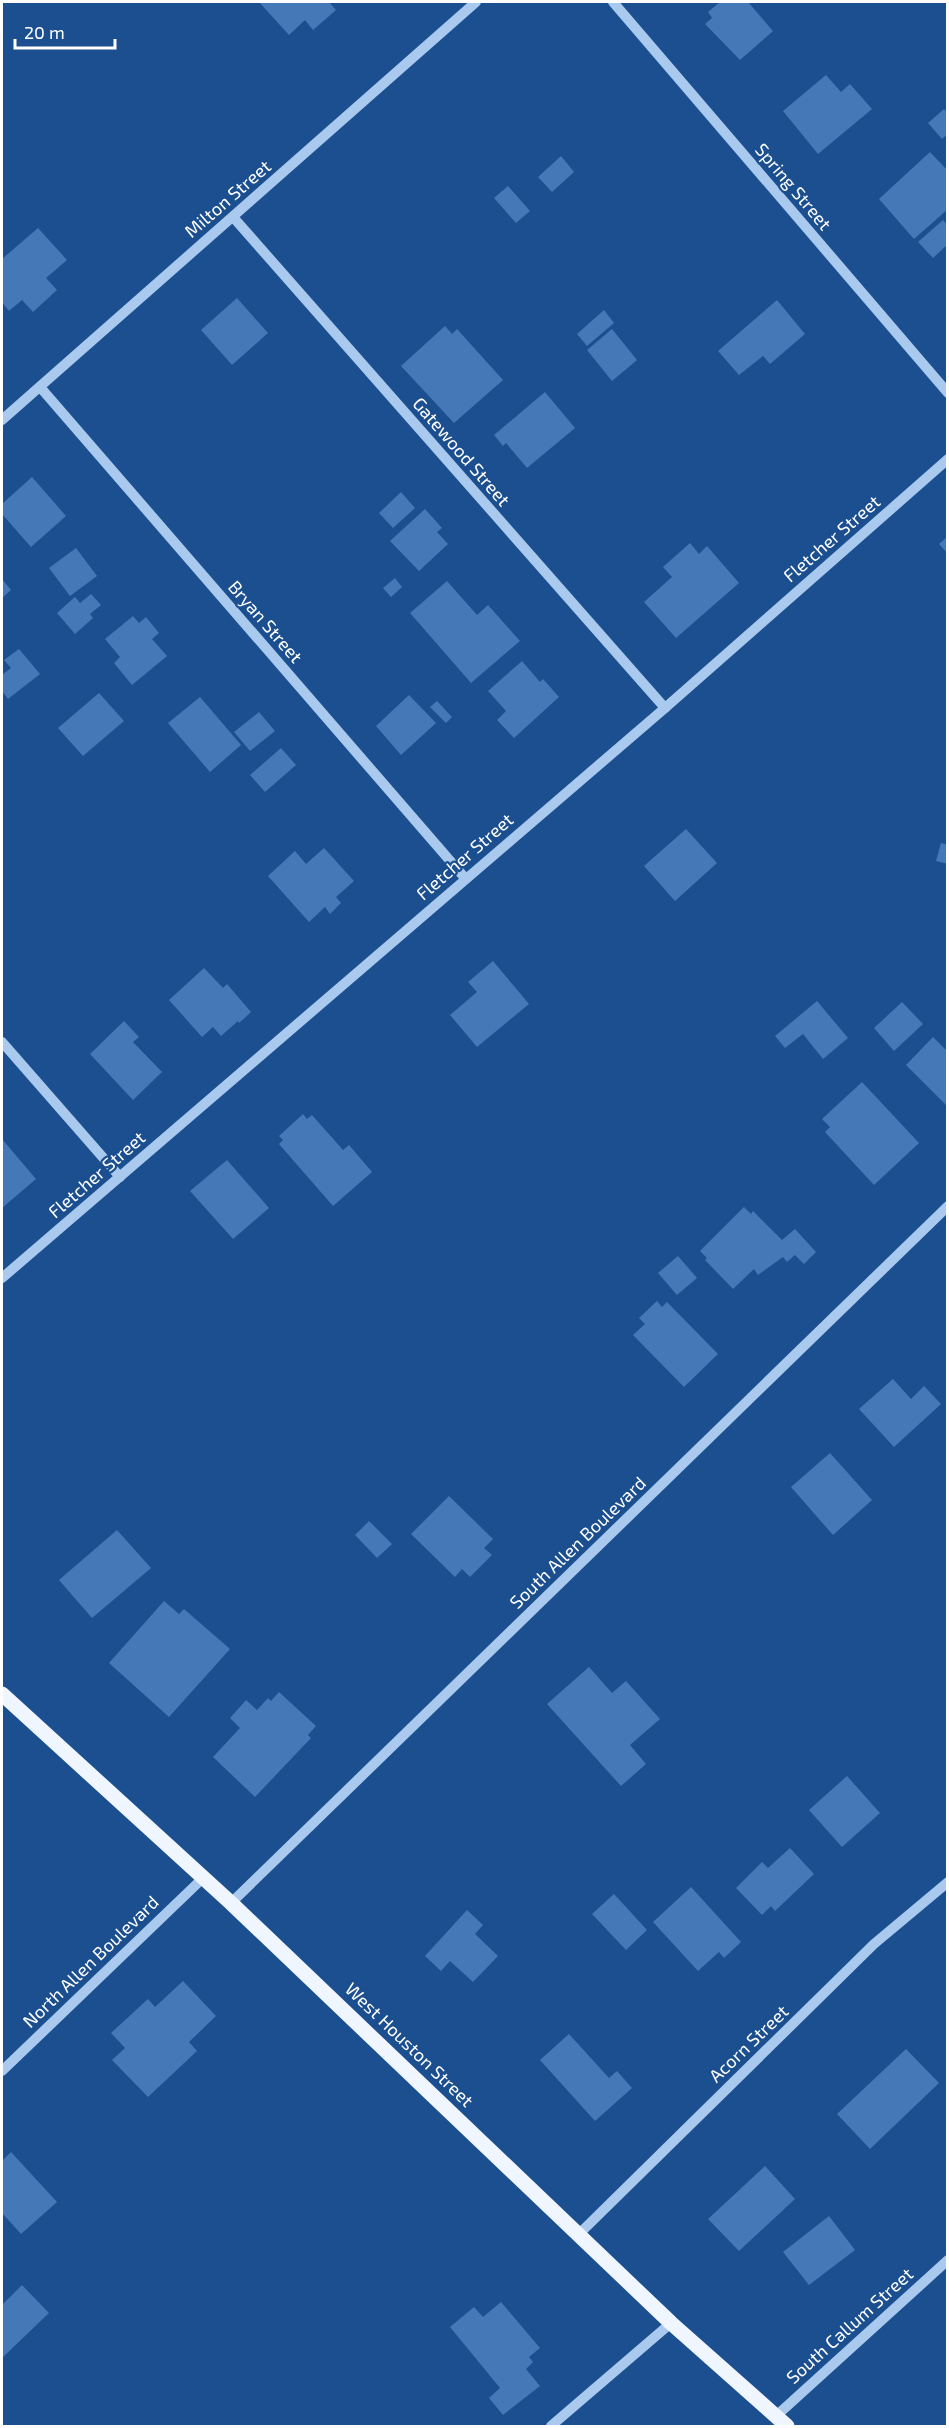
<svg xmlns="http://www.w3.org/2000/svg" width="949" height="2428" viewBox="0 0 949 2428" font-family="'Exo 2',sans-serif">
<rect width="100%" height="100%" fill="#1b4f8f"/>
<g fill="#4478b7">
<path d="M 259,2 L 329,2 L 336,10 L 313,30 L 305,20 L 289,35 Z"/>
<path d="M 720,2 L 748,2 L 773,31 L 740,60 L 705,24 L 712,18 L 708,12 Z"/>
<path d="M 826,75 L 841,92 L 850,84 L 872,109 L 818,154 L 783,111 Z"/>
<path d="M 944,109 L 948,113 L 948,134 L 942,139 L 928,123 Z"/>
<path d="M 930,152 L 948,171 L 948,209 L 914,239 L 879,199 Z"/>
<path d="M 561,156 L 574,172 L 552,192 L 538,177 Z"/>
<path d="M 508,186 L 530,211 L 516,223 L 494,198 Z"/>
<path d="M 943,220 L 948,226 L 948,244 L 933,258 L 918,242 Z"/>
<path d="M 38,228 L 67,260 L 46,278 L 57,290 L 33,312 L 22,300 L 9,311 L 2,302 L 2,259 Z"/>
<path d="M 237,298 L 268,333 L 232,365 L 201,330 Z"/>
<path d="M 777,300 L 805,334 L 770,364 L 763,356 L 739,375 L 718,351 Z"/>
<path d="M 604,310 L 614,323 L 587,346 L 577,334 Z"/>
<path d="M 445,326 L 452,334 L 457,329 L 503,380 L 454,423 L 401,366 Z"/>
<path d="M 612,329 L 637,360 L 612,381 L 587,350 Z"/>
<path d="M 545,392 L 575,428 L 527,468 L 506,443 L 503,446 L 494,435 Z"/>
<path d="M 32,477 L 66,516 L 31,547 L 2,514 L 2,504 Z"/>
<path d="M 401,492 L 415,508 L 393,528 L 379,513 Z"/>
<path d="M 425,509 L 442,528 L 437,532 L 448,544 L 419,571 L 390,541 Z"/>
<path d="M 948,536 L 948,554 L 939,544 Z"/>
<path d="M 690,543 L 699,554 L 707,546 L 739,583 L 676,638 L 644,602 L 672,577 L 663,567 Z"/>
<path d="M 76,548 L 97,576 L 70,596 L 49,568 Z"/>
<path d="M 395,578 L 402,587 L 391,597 L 383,588 Z"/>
<path d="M 2,579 L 11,590 L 2,598 Z"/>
<path d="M 447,581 L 477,615 L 488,605 L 520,641 L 471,683 L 410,613 Z"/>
<path d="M 91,594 L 101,605 L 90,614 L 93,618 L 75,634 L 57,613 L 75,597 L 80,603 Z"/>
<path d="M 133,616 L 139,623 L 146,617 L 159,633 L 152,639 L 167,656 L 132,685 L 114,663 L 120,657 L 105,639 Z"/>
<path d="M 19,649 L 40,674 L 8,699 L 2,691 L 2,675 L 11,668 L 4,660 Z"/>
<path d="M 522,661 L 540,682 L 543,679 L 559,697 L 514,738 L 497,720 L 506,711 L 488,691 Z"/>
<path d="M 99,693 L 124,721 L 83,756 L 58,728 Z"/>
<path d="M 409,695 L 436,723 L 401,755 L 376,726 Z"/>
<path d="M 200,697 L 241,745 L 210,772 L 168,723 Z"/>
<path d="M 437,701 L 452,717 L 446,723 L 430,707 Z"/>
<path d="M 259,712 L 275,731 L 250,751 L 234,732 Z"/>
<path d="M 281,748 L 296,765 L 265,792 L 250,775 Z"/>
<path d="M 686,829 L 717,863 L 675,901 L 644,866 Z"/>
<path d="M 941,843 L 948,845 L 948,864 L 936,861 Z"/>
<path d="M 324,848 L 354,881 L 336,897 L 341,903 L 330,914 L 325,907 L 309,922 L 268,876 L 295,851 L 306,864 Z"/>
<path d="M 493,961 L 529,1004 L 477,1047 L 450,1015 L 477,992 L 468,982 Z"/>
<path d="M 204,968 L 223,988 L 227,984 L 251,1012 L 239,1023 L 238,1021 L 221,1036 L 213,1027 L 202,1037 L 169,1000 Z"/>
<path d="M 817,1001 L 848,1038 L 823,1059 L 803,1034 L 785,1048 L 775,1036 Z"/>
<path d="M 902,1002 L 923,1024 L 894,1051 L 874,1028 Z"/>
<path d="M 124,1021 L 139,1037 L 133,1042 L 162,1072 L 133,1100 L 90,1054 Z"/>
<path d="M 933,1037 L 948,1052 L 948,1107 L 906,1065 Z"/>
<path d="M 862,1082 L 919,1143 L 874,1185 L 825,1132 L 830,1127 L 822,1119 Z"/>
<path d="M 303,1114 L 307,1119 L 312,1115 L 343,1150 L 349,1145 L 372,1172 L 333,1206 L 279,1144 L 283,1140 L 279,1136 Z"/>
<path d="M 2,1139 L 36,1179 L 2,1208 Z"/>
<path d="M 227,1160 L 269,1208 L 233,1239 L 190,1191 Z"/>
<path d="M 744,1207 L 751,1214 L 753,1211 L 782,1240 L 795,1229 L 816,1252 L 804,1264 L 795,1255 L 787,1262 L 783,1257 L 758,1275 L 754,1269 L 733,1289 L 705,1260 L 707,1258 L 700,1251 Z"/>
<path d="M 678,1256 L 697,1278 L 677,1295 L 658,1273 Z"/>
<path d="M 657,1301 L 662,1307 L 667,1302 L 718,1354 L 684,1387 L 633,1335 L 645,1324 L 639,1318 Z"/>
<path d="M 893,1379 L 911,1399 L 924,1386 L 941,1404 L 894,1447 L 859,1409 Z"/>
<path d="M 830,1453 L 872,1500 L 833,1535 L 791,1487 Z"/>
<path d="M 449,1496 L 493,1539 L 484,1548 L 492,1555 L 470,1577 L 462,1569 L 455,1577 L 411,1534 Z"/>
<path d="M 369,1521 L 392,1544 L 377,1558 L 355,1535 Z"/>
<path d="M 117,1530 L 151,1568 L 92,1618 L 59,1580 Z"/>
<path d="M 164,1601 L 179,1614 L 184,1609 L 230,1649 L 169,1717 L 109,1663 Z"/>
<path d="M 589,1667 L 612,1693 L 626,1681 L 660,1719 L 630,1745 L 646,1764 L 621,1786 L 547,1704 Z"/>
<path d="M 279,1692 L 316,1726 L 308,1735 L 311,1738 L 255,1797 L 213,1757 L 240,1728 L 230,1718 L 246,1700 L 257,1710 L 268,1698 L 271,1701 Z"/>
<path d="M 847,1776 L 880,1813 L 842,1847 L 809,1810 Z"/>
<path d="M 790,1848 L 814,1874 L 775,1911 L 771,1906 L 762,1915 L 736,1888 L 762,1862 L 768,1868 Z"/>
<path d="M 691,1887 L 741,1942 L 724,1958 L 719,1952 L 698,1971 L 653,1922 Z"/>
<path d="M 614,1894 L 647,1930 L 626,1950 L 592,1914 Z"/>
<path d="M 467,1910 L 483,1925 L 475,1934 L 498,1956 L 473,1982 L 450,1961 L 441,1971 L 425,1956 Z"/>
<path d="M 183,1981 L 216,2016 L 189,2042 L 197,2051 L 148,2097 L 112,2060 L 125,2048 L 111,2033 L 148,1999 L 155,2007 Z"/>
<path d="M 569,2034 L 609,2078 L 617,2071 L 632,2088 L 595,2121 L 540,2060 Z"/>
<path d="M 906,2049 L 939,2083 L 870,2149 L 837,2114 Z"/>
<path d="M 11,2152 L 57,2202 L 21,2234 L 2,2213 L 2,2161 Z"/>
<path d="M 765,2166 L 795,2199 L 739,2251 L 708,2219 Z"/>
<path d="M 829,2216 L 855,2250 L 809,2285 L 783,2252 Z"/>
<path d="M 22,2285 L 49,2313 L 2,2358 L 2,2305 Z"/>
<path d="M 501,2302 L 540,2348 L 529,2357 L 533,2362 L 526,2369 L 540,2386 L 503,2415 L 489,2398 L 500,2388 L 450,2327 L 474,2307 L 483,2317 Z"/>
</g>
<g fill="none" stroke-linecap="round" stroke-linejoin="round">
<g stroke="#a9c9ee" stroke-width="10">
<path d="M 613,2 L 948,393"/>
<path d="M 233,217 L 665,708"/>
<path d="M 40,387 L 465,878"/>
<path d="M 2,420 L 476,2"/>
<path d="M 2,1042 L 120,1177"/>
<path d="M 2,1278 L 665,708 L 948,459"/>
<path d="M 231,1903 L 948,1206"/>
<path d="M 2,2071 L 203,1878"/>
<path d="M 579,2234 L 874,1944 L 948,1882"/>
<path d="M 775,2417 L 948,2260"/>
<path d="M 551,2426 L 671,2323"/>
</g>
<path stroke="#f0f6ff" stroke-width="15" d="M 2,1694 L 231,1903 L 671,2323 L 787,2426"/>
</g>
<g text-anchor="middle" stroke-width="4.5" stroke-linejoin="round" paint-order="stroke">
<g font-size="18" fill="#fff" stroke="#1b4f8f">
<text transform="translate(793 187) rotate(50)" y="6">Spring Street</text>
<text transform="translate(228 199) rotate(-41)" y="6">Milton Street</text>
<text transform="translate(461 452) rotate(49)" y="6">Gatewood Street</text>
<text transform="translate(832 539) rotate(-41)" y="6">Fletcher Street</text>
<text transform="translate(265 622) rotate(49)" y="6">Bryan Street</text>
<text transform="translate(465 857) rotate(-41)" y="6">Fletcher Street</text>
<text transform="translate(97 1175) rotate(-41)" y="6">Fletcher Street</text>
<text transform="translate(578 1543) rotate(-44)" y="6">South Allen Boulevard</text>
<text transform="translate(91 1962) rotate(-44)" y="6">North Allen Boulevard</text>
<text transform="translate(749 2044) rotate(-44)" y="6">Acorn Street</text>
<text transform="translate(409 2045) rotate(44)" y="6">West Houston Street</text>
<text transform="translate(850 2326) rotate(-42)" y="6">South Callum Street</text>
</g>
</g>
<rect width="949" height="2428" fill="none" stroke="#ffffff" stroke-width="6"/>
<path d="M15 39v9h100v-9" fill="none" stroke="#ffffff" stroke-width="3"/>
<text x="24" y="39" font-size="18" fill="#ffffff" stroke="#1b4f8f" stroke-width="4.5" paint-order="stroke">20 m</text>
</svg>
